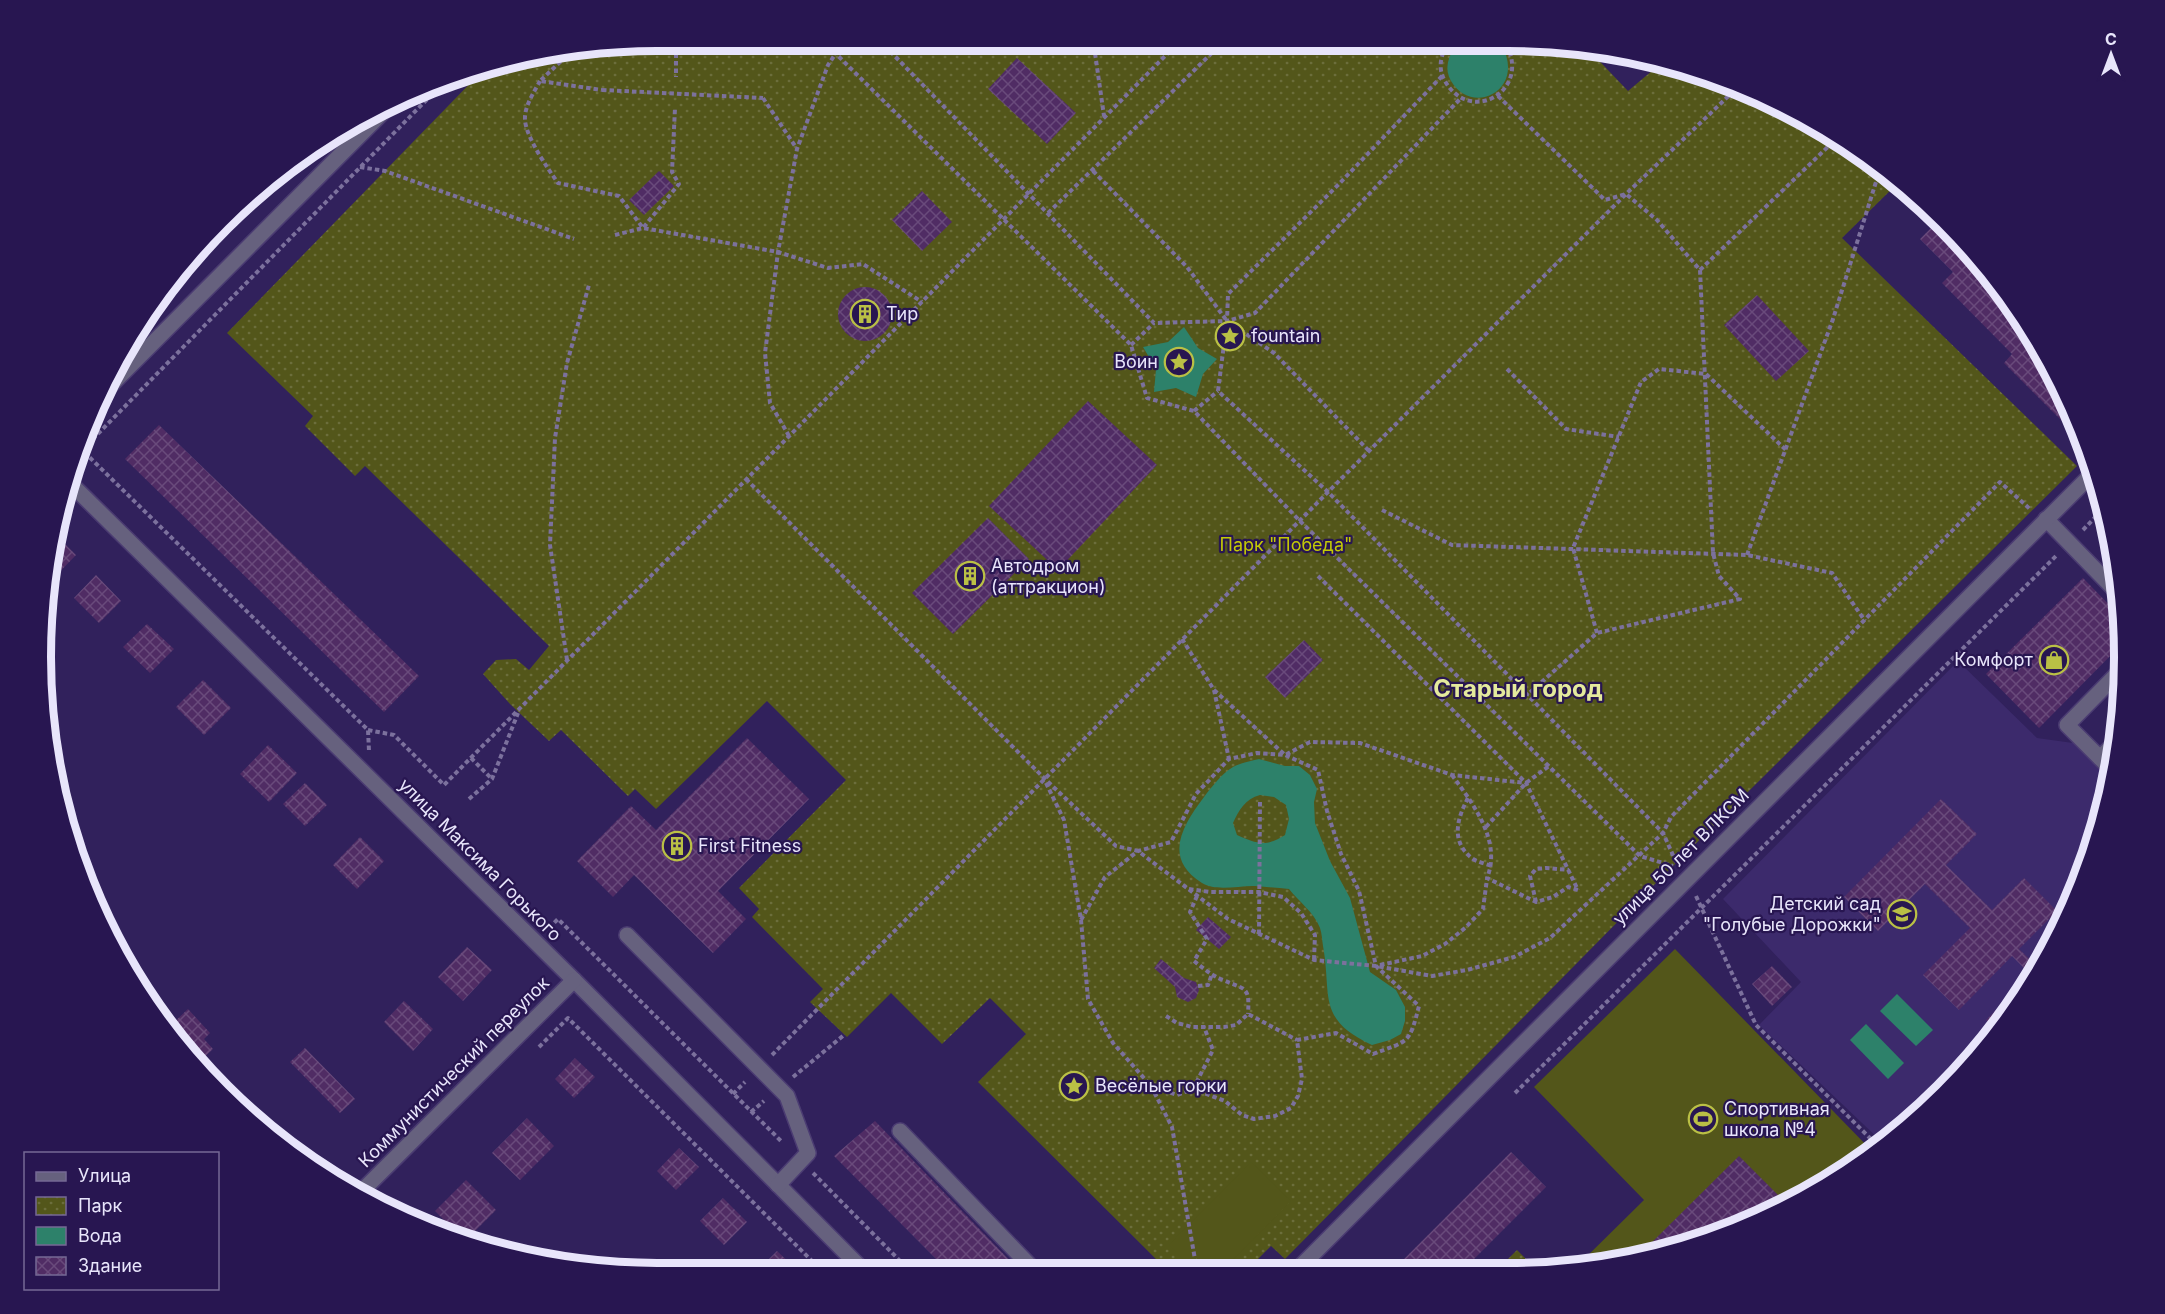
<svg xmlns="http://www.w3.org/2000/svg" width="2165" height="1314" viewBox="0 0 2165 1314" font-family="Inter,sans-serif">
<defs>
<pattern id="park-dots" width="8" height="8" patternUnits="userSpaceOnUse" patternTransform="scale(1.5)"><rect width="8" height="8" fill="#53561a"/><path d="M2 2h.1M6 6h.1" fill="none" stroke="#6c6e3c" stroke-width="1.8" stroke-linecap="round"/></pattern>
<pattern id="building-cross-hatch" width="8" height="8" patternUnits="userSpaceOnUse" patternTransform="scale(1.5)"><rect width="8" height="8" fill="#502c64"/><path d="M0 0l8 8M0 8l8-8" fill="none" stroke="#694a7b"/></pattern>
</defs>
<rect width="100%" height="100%" fill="#31215c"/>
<path fill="#3c2a6c" d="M 1958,661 L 2037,738 L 2073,743 L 2110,780 L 2104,816 L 2061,929 L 1997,1032 L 1915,1120 L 1883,1143 L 1759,1025 L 1801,982 L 1723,899 Z"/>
<g fill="url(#park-dots)">
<path d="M 576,46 L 1585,46 L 1628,91 L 1659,65 L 1744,87 L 1883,168 L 1899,182 L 1842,238 L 2077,466 L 1652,887 L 1285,1259 L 1271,1246 L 1246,1271 L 1168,1271 L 978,1082 L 1026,1034 L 990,998 L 942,1044 L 891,993 L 847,1037 L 810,1002 L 823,989 L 752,917 L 759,909 L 739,888 L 846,780 L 767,701 L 656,809 L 635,789 L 628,796 L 561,730 L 549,741 L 510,704 L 483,674 L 496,660 L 516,659 L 529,670 L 549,646 L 365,466 L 355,476 L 305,426 L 313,416 L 227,333 L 486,67 Z"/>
<path d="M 1517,1250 L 1539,1272 L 1495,1272 Z"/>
</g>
<g fill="#53561a">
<path d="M 1675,949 L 1872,1151 L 1816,1191 L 1668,1252 L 1575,1268 L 1644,1200 L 1534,1087 Z"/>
<path d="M 1251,1162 L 1291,1201 L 1222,1271 L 1195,1271 L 1169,1245 Z"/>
</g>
<g fill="#2d816a" fill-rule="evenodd">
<path d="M 1456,46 L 1502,46 C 1526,90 1472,117 1451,81 C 1444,69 1448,56 1456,46 Z"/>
<path d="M 1184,327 L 1198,348 L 1217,359 L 1203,374 L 1196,397 L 1176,388 L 1154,392 L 1156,369 L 1143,347 L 1168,342 Z"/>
<path d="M 1259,759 L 1285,766 L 1299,766 L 1310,775 L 1317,789 L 1314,802 L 1315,823 L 1330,861 L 1350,898 L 1370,972 L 1396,990 L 1405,1007 L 1405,1021 L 1401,1034 L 1390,1040 L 1372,1045 C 1316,1019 1332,996 1323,946 C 1322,940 1322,934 1320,928 C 1314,912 1299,902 1289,889 C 1278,888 1267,887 1256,886 C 1240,885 1217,892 1202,883 C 1162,858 1183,825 1204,797 C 1211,788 1222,773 1233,767 C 1240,763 1251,761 1259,759 ZM 1260,795 L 1274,797 L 1286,805 L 1289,819 L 1285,835 C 1266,847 1257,844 1237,835 L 1233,823 C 1239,810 1245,799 1260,795 Z"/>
<path d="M 1897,994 L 1933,1030 L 1916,1046 L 1880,1011 Z"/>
<path d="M 1866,1024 L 1904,1063 L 1888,1079 L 1850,1040 Z"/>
</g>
<g fill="url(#building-cross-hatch)">
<path d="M 1017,58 L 1076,113 L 1047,144 L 988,89 Z"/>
<path d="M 659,171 L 674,186 L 644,215 L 629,200 Z"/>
<path d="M 922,191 L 952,222 L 922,251 L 892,220 Z"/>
<path d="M 1939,220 L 1969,248 L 1966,250 L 1983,267 L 2042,348 L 2074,420 L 2068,427 L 2004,363 L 2012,354 L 1942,283 L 1953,272 L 1920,239 Z"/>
<circle cx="865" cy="314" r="27"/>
<path d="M 1757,295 L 1809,351 L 1776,381 L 1724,325 Z"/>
<path d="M 1088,401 L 1157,465 L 1058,570 L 989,506 Z"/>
<path d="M 159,425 L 419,676 L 384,712 L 125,459 Z"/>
<path d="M 988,518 L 1029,559 L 953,634 L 912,593 Z"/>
<path d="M 56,535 L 76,555 L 47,585 L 46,576 Z"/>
<path d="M 96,575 L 121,601 L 99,623 L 74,598 Z"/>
<path d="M 2083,578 L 2120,616 L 2121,645 L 2039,728 L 1986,674 Z"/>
<path d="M 147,624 L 174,649 L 150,673 L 123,647 Z"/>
<path d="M 1304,640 L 1323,660 L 1285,698 L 1265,677 Z"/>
<path d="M 203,680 L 231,708 L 204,735 L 176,707 Z"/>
<path d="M 747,738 L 809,799 L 718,891 L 746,919 L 713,953 L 634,875 L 613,897 L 577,861 L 631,806 L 656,830 Z"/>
<path d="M 268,745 L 297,773 L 269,802 L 240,774 Z"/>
<path d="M 305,783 L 327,805 L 305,826 L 283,804 Z"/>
<path d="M 1941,799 L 1977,834 L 1946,865 L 1992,910 L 2024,878 L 2057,911 L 2019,949 L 2038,967 L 1998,1031 L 1986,1020 L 2031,975 L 2012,956 L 1959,1010 L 1923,975 L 1970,928 L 1925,884 L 1878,931 L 1844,897 Z"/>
<path d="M 360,837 L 384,861 L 357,889 L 333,865 Z"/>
<path d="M 1208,917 L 1231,937 L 1219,949 L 1196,930 Z"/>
<path d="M 467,947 L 492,970 L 463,1001 L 438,977 Z"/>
<path d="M 1161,959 L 1184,978 L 1196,982 L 1199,990 L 1196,998 L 1188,1002 L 1177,997 L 1175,987 L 1154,968 Z"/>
<path d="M 1772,966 L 1792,987 L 1772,1006 L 1752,984 Z"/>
<path d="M 404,1001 L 433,1029 L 413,1051 L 384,1022 Z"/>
<path d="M 188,1009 L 210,1033 L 204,1039 L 213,1049 L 197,1064 L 168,1028 Z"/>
<path d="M 305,1048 L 355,1099 L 340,1113 L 290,1062 Z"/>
<path d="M 575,1058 L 595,1077 L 574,1098 L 555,1079 Z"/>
<path d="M 527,1118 L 554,1146 L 520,1180 L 492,1153 Z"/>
<path d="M 875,1121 L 1019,1270 L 947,1270 L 834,1156 Z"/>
<path d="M 679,1148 L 699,1167 L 676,1190 L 657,1171 Z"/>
<path d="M 1511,1152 L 1546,1187 L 1461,1272 L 1391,1272 Z"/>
<path d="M 1739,1156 L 1778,1195 L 1756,1216 L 1668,1252 L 1636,1258 Z"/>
<path d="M 466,1180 L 496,1210 L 467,1239 L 462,1238 L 435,1211 Z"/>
<path d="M 723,1198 L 747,1222 L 724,1245 L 700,1221 Z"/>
<path d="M 777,1251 L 796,1269 L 759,1269 Z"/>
</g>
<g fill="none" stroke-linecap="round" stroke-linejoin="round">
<g stroke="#4b3c72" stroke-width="18">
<g id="minor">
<path d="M 109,387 L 395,100"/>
<path d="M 68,481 L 574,980 L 862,1269"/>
<path d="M 2046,519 L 2120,595"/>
<path d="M 2100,758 L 2116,742"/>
<path d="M 2111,769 L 2067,725 L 2122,669"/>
<path d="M 627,935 L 787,1096 L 808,1153 L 778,1185"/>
<path d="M 900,1131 L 1034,1270"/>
<path d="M 361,1192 L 574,980"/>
<path d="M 1296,1271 L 2095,471"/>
</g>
</g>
<g stroke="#7c719d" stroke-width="4" stroke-dasharray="4.5 3" stroke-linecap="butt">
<path d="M 577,46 L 540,81 L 602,90"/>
<path d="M 676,46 L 676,77"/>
<path d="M 828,46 L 1131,345 L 1147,398 L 1194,411 L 1300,521 L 1640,856 L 1673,866"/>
<path d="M 885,46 L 1154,323 L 1227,321 L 1218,391 L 1328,492 L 1663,833 L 1677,864"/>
<path d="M 1094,46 L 1104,116"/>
<path d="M 1447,46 C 1440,56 1438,70 1445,81 C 1470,125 1530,92 1507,46"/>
<path d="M 1442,76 L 1340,183 L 1228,294 L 1227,321 L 1255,313 L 1461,98"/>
<path d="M 540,81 C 534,92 524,107 525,120 C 526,137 548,169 558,183 L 619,196 L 643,228 L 679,184 L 672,172 L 675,108"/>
<path d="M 1498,96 L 1605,200 L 1626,194 L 1657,220 L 1700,270 L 1713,553 L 1719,576 L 1740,599 L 1597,633 L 1527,695"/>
<path d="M 763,98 L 797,149"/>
<path d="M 360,167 L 385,171 L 574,239"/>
<path d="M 1093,171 L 1187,267 L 1227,321 L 1274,353 L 1369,451"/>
<path d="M 1048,213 L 1219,46"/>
<path d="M 615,235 L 643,228 L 778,252 L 828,268 L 863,264 L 922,302"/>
<path d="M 1700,270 L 1835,140"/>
<path d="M 1131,345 L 1154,323"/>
<path d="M 1507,369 L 1566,429 L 1619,437"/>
<path d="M 1194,411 L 1218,391"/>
<path d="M 789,436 L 770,403 L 765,353 L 778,252 L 797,149 L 828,65 L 836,53"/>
<path d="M 79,447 L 368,730 L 369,751"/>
<path d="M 82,450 L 448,78"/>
<path d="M 746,479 L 1045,779 L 1116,846 L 1138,851 L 1228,919 L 1314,960 L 1376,966 L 1432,976 L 1467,970 L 1514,957 L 1550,938 L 1663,833 L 1671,817 L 2000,482 L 2031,510"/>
<path d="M 1382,510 L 1452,545 L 1747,555 L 1832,573 L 1865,621"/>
<path d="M 2083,530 L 2103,509"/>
<path d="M 1747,555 L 1833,319 L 1881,166"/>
<path d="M 1318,576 L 1526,783"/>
<path d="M 1597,633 L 1573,548 L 1641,382 L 1659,369 L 1706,374 L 1787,451"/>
<path d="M 1182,639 L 1214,690 L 1229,759"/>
<path d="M 567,660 L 550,545 L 555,438 L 567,363 L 589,285"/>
<path d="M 1214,690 L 1285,755 L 1310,742 L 1360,743 L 1452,775 L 1526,783 L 1578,890"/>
<path d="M 368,730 L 394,735 L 444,785 L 1175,46"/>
<path d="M 471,758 L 492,779"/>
<path d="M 1452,775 C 1473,804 1502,841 1487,878 L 1536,902 L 1553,897 L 1568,887 L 1578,890"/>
<path d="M 1046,783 L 1064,820 L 1081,920 L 1088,999 L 1113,1043 L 1151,1086 L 1172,1127 L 1197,1271"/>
<path d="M 1468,798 C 1457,819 1450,842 1473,859 C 1478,862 1486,864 1492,866"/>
<path d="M 469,799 L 492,779 L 518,713"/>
<path d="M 1486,827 L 1526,783 L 1549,766"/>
<path d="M 1189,889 L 1210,892 L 1259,892 L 1283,897 L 1301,913 L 1315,935 L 1314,960"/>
<path d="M 1197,896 L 1190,912 L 1207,939 L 1194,961 C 1203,968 1212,976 1223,980 C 1245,990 1250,985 1248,1014"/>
<path d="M 1696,896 L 1756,1025 L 1878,1146"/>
<path d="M 1536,902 L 1530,876 L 1536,869 L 1546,868 L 1569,870"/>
<path d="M 1081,920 L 1105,877 L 1138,851 L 1171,842 L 1196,794 L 1229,759 L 1257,753 L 1285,755 L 1318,770 L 1327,811 L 1341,854 L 1359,891 L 1376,966 L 1419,1006 C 1409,1045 1409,1040 1373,1054 L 1336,1033 L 1297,1040 L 1302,1079 L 1298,1096 L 1291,1108 L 1275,1116 L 1254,1119 L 1242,1115 L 1225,1101 L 1193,1089 L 1177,1095 L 1151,1086"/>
<path d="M 549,928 L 558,919 L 782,1142"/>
<path d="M 1259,934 L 1260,801"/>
<path d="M 1380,965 L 1422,956 L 1445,944 L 1465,928 L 1483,909 L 1487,879"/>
<path d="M 1198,986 L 1208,985 L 1212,974"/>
<path d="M 1166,1016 L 1177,1023 L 1192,1027 L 1224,1027 L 1236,1025 L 1248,1014 L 1297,1040"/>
<path d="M 539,1047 L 568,1018 L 820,1269"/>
<path d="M 772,1055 L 1328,492 L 1626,194 L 1739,86"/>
<path d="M 793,1077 L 844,1035"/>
<path d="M 1193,1089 L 1213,1050 L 1204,1027"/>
<path d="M 1515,1093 L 2056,556"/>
<path d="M 733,1094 L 745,1082"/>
<path d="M 751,1112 L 764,1101"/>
<path d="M 813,1173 L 909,1270"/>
</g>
<use href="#minor" stroke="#66617e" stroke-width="15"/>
<path stroke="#7c719d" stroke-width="4" stroke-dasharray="4.5 3" stroke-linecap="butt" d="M 602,90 L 763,98"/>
</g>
<defs>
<g id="building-ring" transform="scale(1.5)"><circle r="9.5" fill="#281651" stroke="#bac045" stroke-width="1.5"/><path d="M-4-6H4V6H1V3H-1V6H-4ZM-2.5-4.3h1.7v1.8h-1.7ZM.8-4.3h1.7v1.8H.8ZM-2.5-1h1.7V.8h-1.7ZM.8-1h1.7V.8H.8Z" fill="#bac045"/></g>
<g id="sight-ring" transform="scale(1.5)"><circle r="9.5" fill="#281651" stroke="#bac045" stroke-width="1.5"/><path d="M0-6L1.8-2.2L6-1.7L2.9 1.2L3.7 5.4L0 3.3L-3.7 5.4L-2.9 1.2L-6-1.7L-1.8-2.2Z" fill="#bac045"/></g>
<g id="shop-ring" transform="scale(1.5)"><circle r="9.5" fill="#281651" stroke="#bac045" stroke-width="1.5"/><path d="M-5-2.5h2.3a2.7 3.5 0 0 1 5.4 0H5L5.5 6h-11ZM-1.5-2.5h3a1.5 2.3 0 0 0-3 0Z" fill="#bac045"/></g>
<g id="school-ring" transform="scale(1.5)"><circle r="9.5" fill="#281651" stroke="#bac045" stroke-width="1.5"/><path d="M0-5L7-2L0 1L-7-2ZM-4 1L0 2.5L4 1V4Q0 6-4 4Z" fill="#bac045"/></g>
<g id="stadium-ring" transform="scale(1.5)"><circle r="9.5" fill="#281651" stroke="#bac045" stroke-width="1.5"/><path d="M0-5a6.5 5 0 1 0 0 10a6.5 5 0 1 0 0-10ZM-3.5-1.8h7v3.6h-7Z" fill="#bac045"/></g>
</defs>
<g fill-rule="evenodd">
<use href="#building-ring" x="865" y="314"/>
<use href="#sight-ring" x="1230" y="336"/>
<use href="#sight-ring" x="1179" y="362"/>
<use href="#building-ring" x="970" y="576"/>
<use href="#shop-ring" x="2054" y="660"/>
<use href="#building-ring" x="677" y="846"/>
<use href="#school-ring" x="1902" y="914"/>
<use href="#sight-ring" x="1074" y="1086"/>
<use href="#stadium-ring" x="1703" y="1119"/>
</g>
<g text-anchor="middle" stroke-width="4.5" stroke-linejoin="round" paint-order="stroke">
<g font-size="18" fill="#e8e5fb" stroke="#281651" text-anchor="start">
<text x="886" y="320">Тир</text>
<text x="1251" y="342">fountain</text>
<text x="1158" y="368" text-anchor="end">Воин</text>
<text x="991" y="572">Автодром<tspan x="991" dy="21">(аттракцион)</tspan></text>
<text x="2033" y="666" text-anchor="end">Комфорт</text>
<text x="698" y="852">First Fitness</text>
<text x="1881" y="910" text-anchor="end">Детский сад<tspan x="1881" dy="21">"Голубые Дорожки"</tspan></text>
<text x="1095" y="1092">Весёлые горки</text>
<text x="1724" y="1115">Спортивная<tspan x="1724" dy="21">школа №4</tspan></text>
</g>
<g font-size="18" fill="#c3c906" stroke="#281651">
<text x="1286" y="551">Парк "Победа"</text>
</g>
<g font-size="18" fill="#e8e5fb" stroke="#281651">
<text transform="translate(1681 857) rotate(-45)" y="6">улица 50 лет ВЛКСМ</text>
<text transform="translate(480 860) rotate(45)" y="6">улица Максима Горького</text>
<text transform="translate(454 1072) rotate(-45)" y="6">Коммунистический переулок</text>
</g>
<g font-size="24" font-weight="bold" fill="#e4ea9c" stroke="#281651">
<text x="1518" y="697">Старый город</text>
</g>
</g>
<path d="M0 0H2165V1314H0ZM657 51H1508A606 606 0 0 1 2114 657V657A606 606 0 0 1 1508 1263H657A606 606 0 0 1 51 657V657A606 606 0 0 1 657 51Z" fill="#281651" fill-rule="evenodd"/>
<path fill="none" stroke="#e8e5fb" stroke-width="8" d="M657 51H1508A606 606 0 0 1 2114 657V657A606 606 0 0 1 1508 1263H657A606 606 0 0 1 51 657V657A606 606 0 0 1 657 51Z"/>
<rect x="24" y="1152" width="195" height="138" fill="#281651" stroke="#756995" stroke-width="1.5"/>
<rect x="36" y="1172" width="30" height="9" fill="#66617e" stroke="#756995" stroke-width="1.5"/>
<text x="78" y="1182" font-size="18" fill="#e8e5fb">Улица</text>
<rect x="36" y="1197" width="30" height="18" fill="url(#park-dots)" stroke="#756995" stroke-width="1.5"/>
<text x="78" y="1212" font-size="18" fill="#e8e5fb">Парк</text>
<rect x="36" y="1227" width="30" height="18" fill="#2d816a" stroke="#756995" stroke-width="1.5"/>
<text x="78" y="1242" font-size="18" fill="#e8e5fb">Вода</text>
<rect x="36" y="1257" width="30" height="18" fill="url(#building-cross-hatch)" stroke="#756995" stroke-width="1.5"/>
<text x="78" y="1272" font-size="18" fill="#e8e5fb">Здание</text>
<g transform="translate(2111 54)" stroke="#281651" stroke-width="4.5" paint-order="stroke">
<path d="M0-4.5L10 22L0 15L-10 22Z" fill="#e8e5fb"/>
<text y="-9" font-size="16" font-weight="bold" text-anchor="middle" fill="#e8e5fb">С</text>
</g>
</svg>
